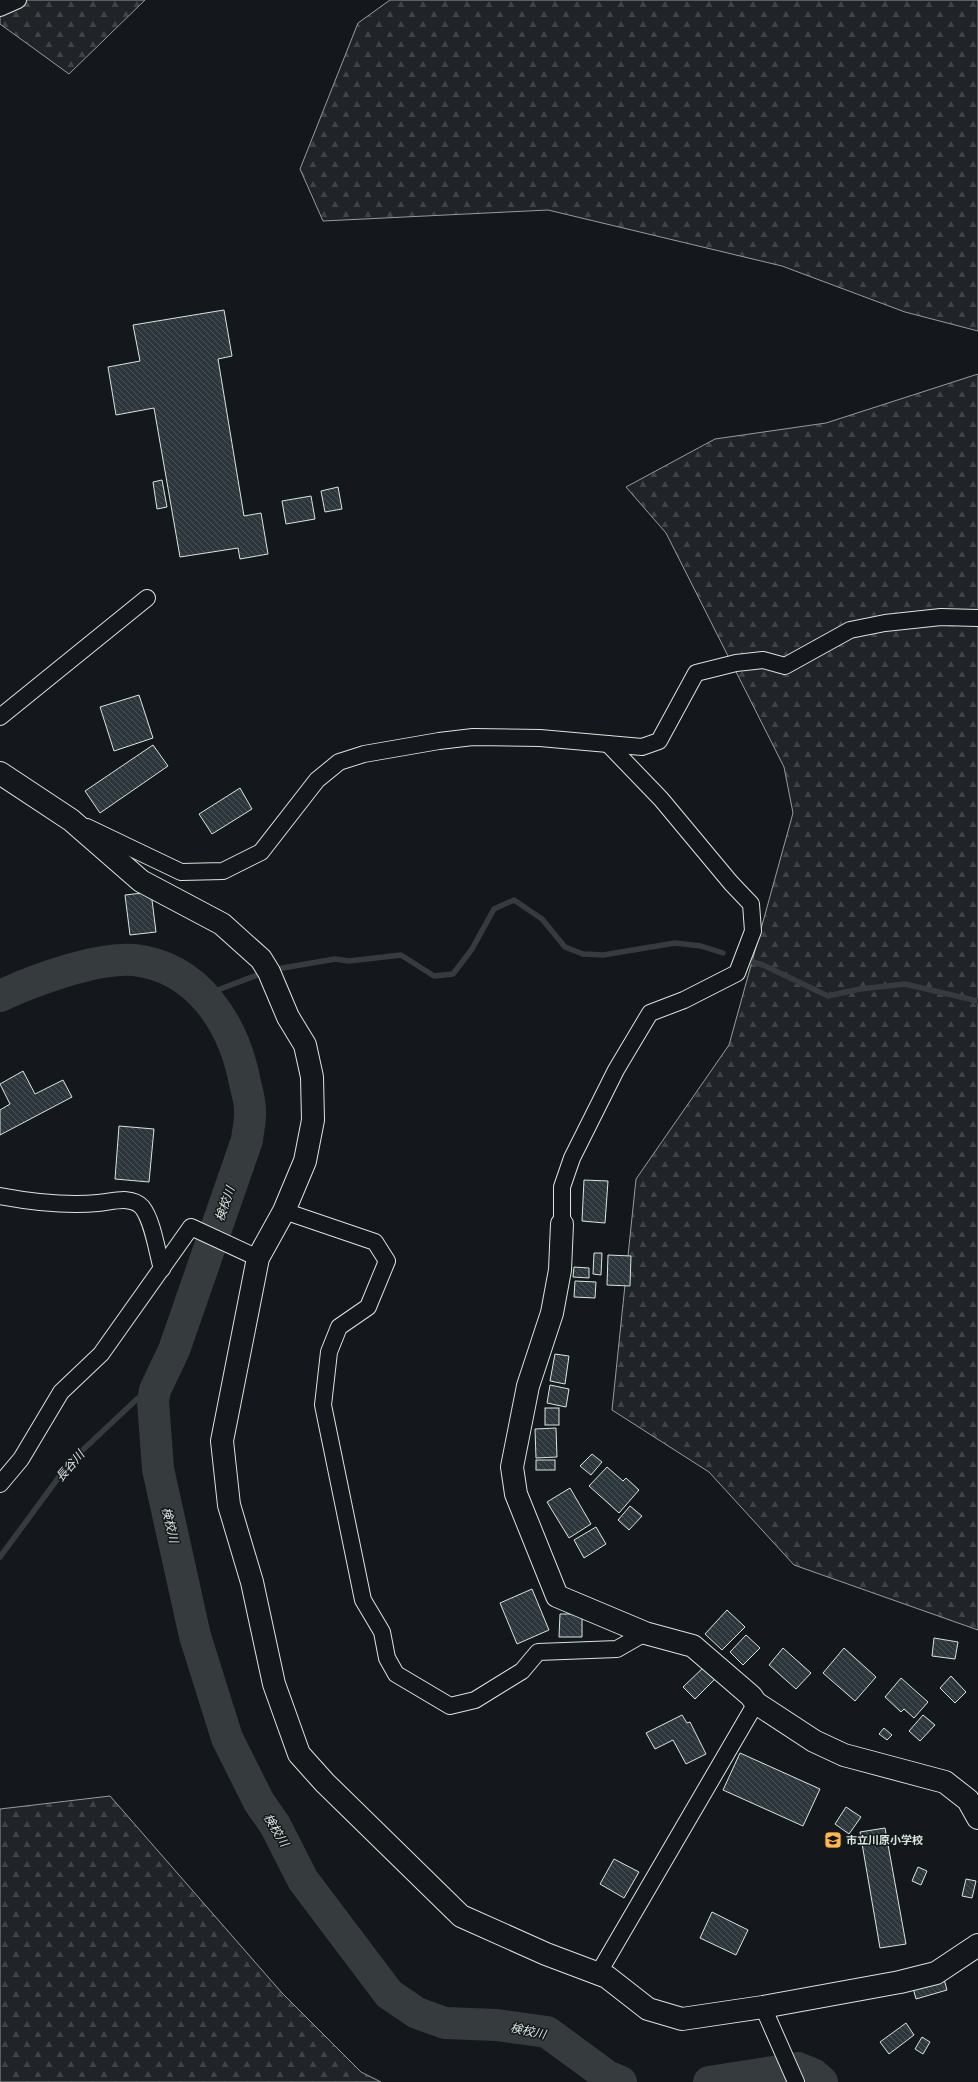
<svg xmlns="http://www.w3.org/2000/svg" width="978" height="2082" viewBox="0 0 978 2082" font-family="'Titillium Web','Noto Sans JP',sans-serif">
<defs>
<pattern id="forest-firs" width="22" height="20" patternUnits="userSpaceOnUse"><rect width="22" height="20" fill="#202428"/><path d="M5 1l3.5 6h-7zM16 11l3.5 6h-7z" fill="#404447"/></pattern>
<pattern id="building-back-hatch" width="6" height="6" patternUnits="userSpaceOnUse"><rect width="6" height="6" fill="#2c363c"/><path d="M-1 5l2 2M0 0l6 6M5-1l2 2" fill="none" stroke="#4a5358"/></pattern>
</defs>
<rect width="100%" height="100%" fill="#14181c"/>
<g fill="url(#forest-firs)" stroke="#939e99">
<path d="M 0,0 L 145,0 L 69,74 L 0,24 Z"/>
<path d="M 390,0 L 978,0 L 978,331 L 905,312 L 782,266 L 548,210 L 323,221 L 300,169 L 358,23 Z"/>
<path d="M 978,374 L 978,1630 L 794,1565 L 709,1472 L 612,1410 L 636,1179 L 729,1045 L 793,813 L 784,767 L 666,533 L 626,487 L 715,439 L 826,423 Z"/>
<path d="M 110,1796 L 282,1993 L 361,2072 L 381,2082 L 0,2082 L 0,1809 Z"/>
</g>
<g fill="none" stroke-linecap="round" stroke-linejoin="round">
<g stroke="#363b3e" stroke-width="5.5">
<path d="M 753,962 L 763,965 L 828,996 L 860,989 L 905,984 L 978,1001"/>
<path d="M 277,969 L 335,959 L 349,961 L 401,955 L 434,976 L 453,974 L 472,949 L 494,909 L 514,900 L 542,919 L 565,947 L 583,954 L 603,955 L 675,943 L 701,946 L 723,953"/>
<path d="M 206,998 L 215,991 L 260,974"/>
<path d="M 0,1557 L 70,1462 L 137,1399 L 155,1390"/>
</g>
<g stroke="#363b3e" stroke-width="32">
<path d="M 0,996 C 34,980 97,957 134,960 C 198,967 234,1024 245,1083 C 247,1091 250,1101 250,1110 C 251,1119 248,1130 247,1140 L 174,1350 L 155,1390 L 153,1401 L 158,1469 L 195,1636 L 227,1738 L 259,1802 L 275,1825 L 303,1880 L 389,1994 L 417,2013 L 445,2023 L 497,2025 L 547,2032 L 607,2076 L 621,2082"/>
<path d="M 709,2082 L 798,2068 L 813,2074 L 822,2082"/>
</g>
</g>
<g fill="url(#building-back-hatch)" stroke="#d8e6dc">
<path d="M 224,310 L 232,356 L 218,359 L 244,516 L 261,513 L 268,554 L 240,559 L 238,548 L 180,557 L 154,408 L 116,415 L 108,367 L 140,361 L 133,325 Z"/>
<path d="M 162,480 L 167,507 L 157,509 L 153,482 Z"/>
<path d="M 338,487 L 342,509 L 325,512 L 321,491 Z"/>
<path d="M 311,496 L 315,519 L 286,524 L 282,501 Z"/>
<path d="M 139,695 L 153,738 L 114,751 L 100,707 Z"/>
<path d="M 153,745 L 168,766 L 100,813 L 85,791 Z"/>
<path d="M 240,788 L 252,809 L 212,834 L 199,814 Z"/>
<path d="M 151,892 L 156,932 L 130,935 L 125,895 Z"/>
<path d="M 23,1071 L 35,1094 L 63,1080 L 72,1097 L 0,1135 L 0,1110 L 10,1104 L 0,1084 Z"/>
<path d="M 119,1126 L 154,1129 L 149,1182 L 115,1179 Z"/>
<path d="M 584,1180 L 608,1181 L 605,1223 L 582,1221 Z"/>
<path d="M 594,1253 L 602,1253 L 601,1275 L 593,1274 Z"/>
<path d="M 608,1255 L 631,1256 L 630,1286 L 607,1285 Z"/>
<path d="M 574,1267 L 589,1268 L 589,1278 L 573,1277 Z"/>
<path d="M 575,1281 L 596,1282 L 595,1298 L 574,1297 Z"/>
<path d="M 555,1354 L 569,1356 L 565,1384 L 550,1381 Z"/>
<path d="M 550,1385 L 569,1389 L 566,1407 L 547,1403 Z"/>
<rect x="545" y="1408" width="14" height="17"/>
<path d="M 556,1428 L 557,1457 L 536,1458 L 535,1429 Z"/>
<path d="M 592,1454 L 602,1462 L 591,1475 L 580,1466 Z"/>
<rect x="536" y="1460" width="19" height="10"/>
<path d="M 607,1467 L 623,1481 L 626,1478 L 639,1490 L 619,1513 L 589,1486 Z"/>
<path d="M 570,1488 L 591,1524 L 569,1538 L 547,1502 Z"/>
<path d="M 630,1506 L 642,1516 L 629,1530 L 618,1520 Z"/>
<path d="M 596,1527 L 606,1544 L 584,1558 L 574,1540 Z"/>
<path d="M 532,1589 L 549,1630 L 517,1644 L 500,1603 Z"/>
<path d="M 727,1610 L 745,1627 L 722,1650 L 705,1634 Z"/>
<path d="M 560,1614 L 582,1614 L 582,1637 L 559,1637 Z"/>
<path d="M 746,1635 L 760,1648 L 743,1665 L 730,1652 Z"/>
<path d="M 934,1638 L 958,1642 L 955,1659 L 932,1656 Z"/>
<path d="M 783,1648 L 811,1673 L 796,1689 L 769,1665 Z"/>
<path d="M 844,1648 L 876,1677 L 855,1701 L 823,1673 Z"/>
<path d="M 705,1666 L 716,1678 L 695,1699 L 683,1687 Z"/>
<path d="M 951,1676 L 966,1692 L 955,1703 L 940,1688 Z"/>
<path d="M 901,1678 L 928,1702 L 914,1718 L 904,1709 L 901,1712 L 885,1697 Z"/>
<path d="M 682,1715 L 687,1723 L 690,1722 L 706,1754 L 686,1764 L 673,1740 L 655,1749 L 646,1733 Z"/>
<path d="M 923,1715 L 935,1725 L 920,1741 L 909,1731 Z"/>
<path d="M 884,1728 L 892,1735 L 887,1740 L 879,1734 Z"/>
<path d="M 740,1753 L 820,1789 L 803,1826 L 723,1790 Z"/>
<path d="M 846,1807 L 861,1817 L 849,1834 L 835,1824 Z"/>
<path d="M 885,1828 L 906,1944 L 880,1948 L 860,1832 Z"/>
<path d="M 614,1859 L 639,1872 L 624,1898 L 600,1884 Z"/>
<path d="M 918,1867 L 927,1871 L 921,1885 L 912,1881 Z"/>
<path d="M 966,1879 L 976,1881 L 972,1898 L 962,1896 Z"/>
<path d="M 712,1912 L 748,1930 L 736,1955 L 700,1938 Z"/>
<path d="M 943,1975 L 947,1990 L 916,1999 L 912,1984 Z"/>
<path d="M 906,2023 L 914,2035 L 889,2054 L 880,2042 Z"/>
<path d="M 922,2037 L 930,2042 L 923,2054 L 915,2049 Z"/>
</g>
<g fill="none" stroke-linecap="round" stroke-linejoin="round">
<g stroke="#d8e6dc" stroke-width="18">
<g id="street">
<path d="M 0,8 L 18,0"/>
<path d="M 0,717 L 147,598"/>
<path d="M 87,827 L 181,872 L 223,871 L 261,852 L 317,780 L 339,762 L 364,754 L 439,741 L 473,737 L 540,738 L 642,747 L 659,741 L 696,673 L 736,663 L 763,660 L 785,666 L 850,630 L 885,623 L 941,617 L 978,618"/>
<path d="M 0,1196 C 32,1202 66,1206 98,1203 C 112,1202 131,1195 142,1207 C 153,1221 157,1252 162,1269"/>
<path d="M 284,1211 L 375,1242 L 387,1261 L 368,1307 L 339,1327 L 329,1352 L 323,1405 L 363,1600 L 382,1632 L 387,1658 L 396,1674 L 450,1706 L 475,1700 L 522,1671 L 538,1652 L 617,1649 L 645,1633"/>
<path d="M 562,1224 L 562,1187 L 572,1158 L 616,1070 L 650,1013 L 684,1000 L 737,973 L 753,931 L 751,904 L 731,883 L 661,799 L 608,744"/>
<path d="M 0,1484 L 21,1459 L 61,1392 L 101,1354 L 191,1227 L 258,1258"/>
<path d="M 598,1974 L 756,1703"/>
<path d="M 763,2007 L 796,2082"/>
</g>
</g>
<g stroke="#d8e6dc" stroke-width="24">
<g id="secondary">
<path d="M 0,773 L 71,820 L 141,881 L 222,924 L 261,959 L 269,972 L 288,1017 L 305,1045 L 312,1077 L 313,1120 L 305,1161 L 284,1211 L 258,1258 L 222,1441 L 229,1505 L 252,1582 L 274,1684 L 299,1754 L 325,1783 L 461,1916 L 546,1954 L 607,1977 L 648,2009 L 682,2019 L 763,2007 L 900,1982 L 936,1973 L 978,1945"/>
<path d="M 562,1224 L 560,1270 L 552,1313 L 528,1386 L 512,1467 L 516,1494 L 557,1596 L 645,1633 L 693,1646 L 751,1696 L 756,1703 L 814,1741 L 844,1755 L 945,1782 L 968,1800 L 978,1818"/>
</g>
</g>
<use href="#street" stroke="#14181c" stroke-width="16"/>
<use href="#secondary" stroke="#14181c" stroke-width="22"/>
</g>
<defs>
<g id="school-square" transform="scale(0.9)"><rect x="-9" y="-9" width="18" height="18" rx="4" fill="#ffb74d" stroke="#14181c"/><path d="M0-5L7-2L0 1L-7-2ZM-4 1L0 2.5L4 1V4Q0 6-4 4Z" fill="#111"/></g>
</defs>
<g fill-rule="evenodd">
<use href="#school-square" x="833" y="1840"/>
</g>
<g text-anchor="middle" stroke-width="3" stroke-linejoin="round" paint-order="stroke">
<g font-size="11" font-weight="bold" fill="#d8e6dc" stroke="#14181c" text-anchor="start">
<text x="846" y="1844">市立川原小学校</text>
</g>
<g font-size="12" font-style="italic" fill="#d8e6dc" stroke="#14181c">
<text transform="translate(225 1204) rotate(-71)" y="4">検校川</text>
<text transform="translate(70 1466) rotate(-49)" y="4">長谷川</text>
<text transform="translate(170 1525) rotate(77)" y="4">検校川</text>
<text transform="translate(276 1830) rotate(59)" y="4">検校川</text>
<text transform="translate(528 2031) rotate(12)" y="4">検校川</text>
</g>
</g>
</svg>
